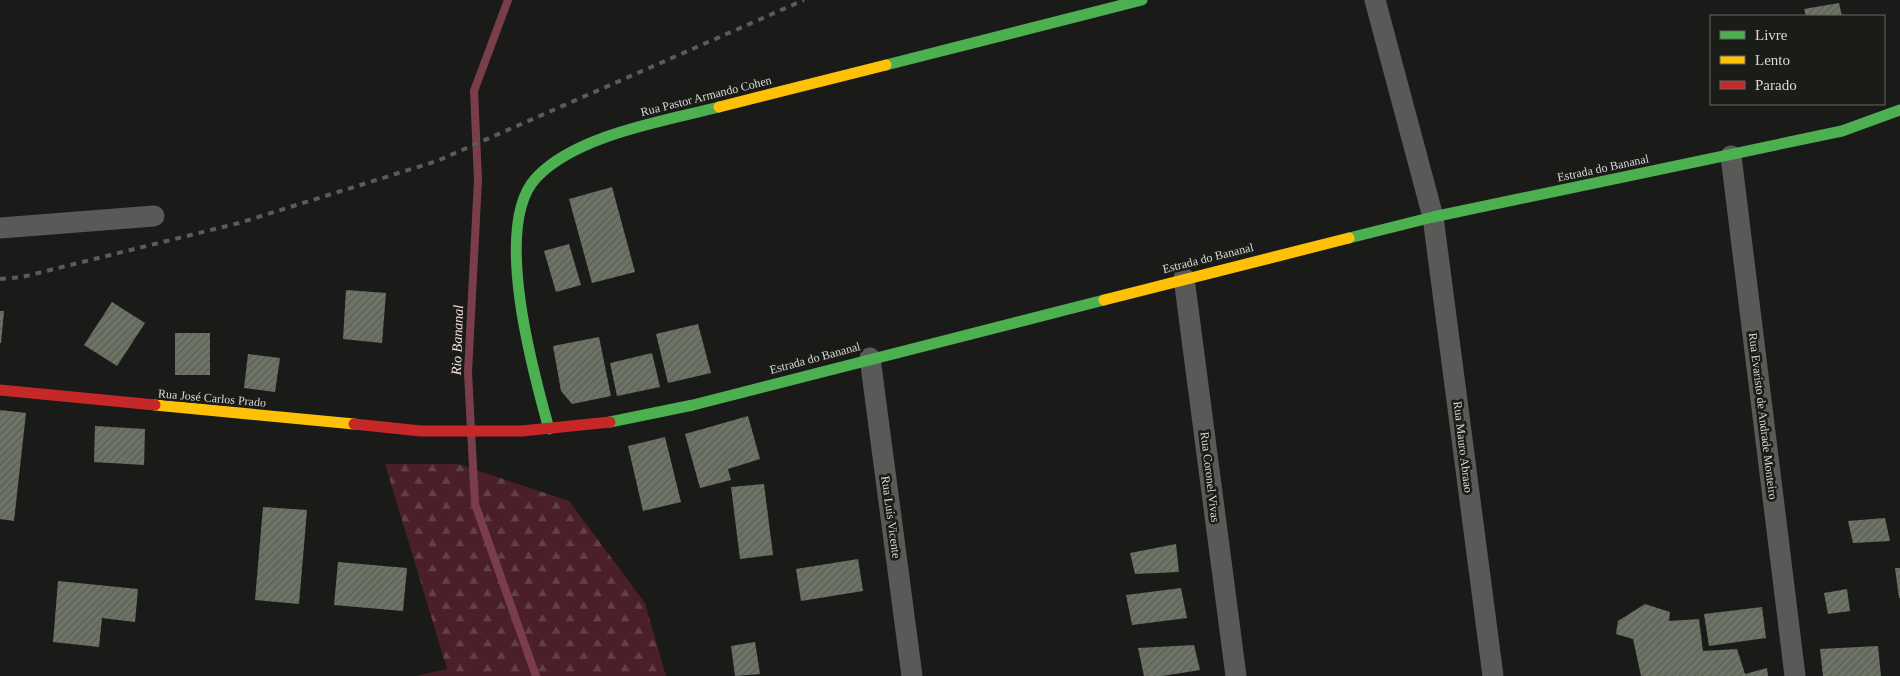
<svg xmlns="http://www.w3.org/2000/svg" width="1900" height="676" viewBox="0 0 1900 676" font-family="'Times New Roman',serif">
<defs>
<pattern id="forest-firs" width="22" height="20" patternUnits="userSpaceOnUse" patternTransform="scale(1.25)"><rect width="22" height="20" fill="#4a1f29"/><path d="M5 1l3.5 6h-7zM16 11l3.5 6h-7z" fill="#643f47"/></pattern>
<pattern id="building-hatch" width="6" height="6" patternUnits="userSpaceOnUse" patternTransform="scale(1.25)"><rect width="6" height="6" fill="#6d7466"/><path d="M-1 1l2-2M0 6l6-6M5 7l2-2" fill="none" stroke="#595d55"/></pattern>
</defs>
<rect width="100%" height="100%" fill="#1a1b19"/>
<path fill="url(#forest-firs)" d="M 385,464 L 458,464 L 569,501 L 645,603 L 666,676 L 416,676 L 447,669 Z"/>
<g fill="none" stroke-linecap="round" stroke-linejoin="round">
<path stroke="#7a3e4b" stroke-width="8" d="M 508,0 L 474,91 L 478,180 L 468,373 L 475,504 L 536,676"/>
</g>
<g fill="url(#building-hatch)">
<path d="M 1839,3 L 1842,16 L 1806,16 L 1804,9 Z"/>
<path d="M 612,187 L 635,272 L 592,283 L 569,199 Z"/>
<path d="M 569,244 L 581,285 L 556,292 L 544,251 Z"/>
<path d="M 346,290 L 386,293 L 382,343 L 343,339 Z"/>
<path d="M 112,302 L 145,323 L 117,366 L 84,345 Z"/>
<path d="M 0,311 L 4,311 L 1,343 L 0,343 Z"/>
<path d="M 698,324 L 711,373 L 668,383 L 656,334 Z"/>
<rect x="175" y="333" width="35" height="42"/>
<path d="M 599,337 L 611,396 L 572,404 L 561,391 L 553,346 Z"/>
<path d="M 652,353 L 660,387 L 617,396 L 610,363 Z"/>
<path d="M 248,354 L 280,358 L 275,392 L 244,388 Z"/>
<path d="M 0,410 L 26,413 L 14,521 L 0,519 Z"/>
<path d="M 748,416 L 760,459 L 728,469 L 731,480 L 700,488 L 685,434 Z"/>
<path d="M 95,426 L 145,429 L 144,465 L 94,462 Z"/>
<path d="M 665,437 L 681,502 L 643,511 L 628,446 Z"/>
<path d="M 764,484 L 773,555 L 740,559 L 731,487 Z"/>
<path d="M 263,507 L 307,510 L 299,604 L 255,600 Z"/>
<path d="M 1885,518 L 1890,541 L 1853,543 L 1848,521 Z"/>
<path d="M 1176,544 L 1179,572 L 1135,574 L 1130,553 Z"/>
<path d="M 858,559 L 863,591 L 801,601 L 796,569 Z"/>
<path d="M 338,562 L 407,568 L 403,611 L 334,605 Z"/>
<path d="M 1895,568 L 1900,568 L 1900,598 L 1899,598 Z"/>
<path d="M 58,581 L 138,589 L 135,622 L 102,618 L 99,647 L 53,642 Z"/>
<path d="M 1181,588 L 1187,618 L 1132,625 L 1126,595 Z"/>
<path d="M 1847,589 L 1850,611 L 1828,614 L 1824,593 Z"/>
<path d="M 1645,604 L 1670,612 L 1669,621 L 1699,619 L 1703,651 L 1737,649 L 1745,674 L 1767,668 L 1768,676 L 1641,676 L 1633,639 L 1616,634 L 1618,621 Z"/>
<path d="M 1762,607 L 1766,638 L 1709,646 L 1704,614 Z"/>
<path d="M 755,642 L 760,674 L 735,676 L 731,646 Z"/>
<path d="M 1194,645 L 1200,670 L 1162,676 L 1144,676 L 1138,648 Z"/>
<path d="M 1878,646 L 1881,676 L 1823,676 L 1820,649 Z"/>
</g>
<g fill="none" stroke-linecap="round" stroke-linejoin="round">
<g stroke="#595958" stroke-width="21">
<path d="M 1375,0 L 1433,217 L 1493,676"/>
<path d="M 1731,156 L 1795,676"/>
<path d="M 0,228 L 154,216"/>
<path d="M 1184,278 L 1236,676"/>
<path d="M 870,358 L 912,676"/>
</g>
<g stroke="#4caf50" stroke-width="11">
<path d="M 886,65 L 1142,0"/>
<path d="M 1349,238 L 1433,217 L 1842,131 L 1900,110"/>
<path d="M 610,422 L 693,405 L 1104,300"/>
<path d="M 549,429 C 533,372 492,225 536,178 C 576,135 664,121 719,107"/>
</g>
<g stroke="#ffc107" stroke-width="11">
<path d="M 719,107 L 886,65"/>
<path d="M 1104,300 L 1349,238"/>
<path d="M 155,405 L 354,424"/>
</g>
<g stroke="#c62828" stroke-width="11">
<path d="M 0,390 L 155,405"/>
<path d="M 354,424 L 421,431 L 522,431 L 610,422"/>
</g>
<path stroke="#5b5c5a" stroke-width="4" stroke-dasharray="6 6" stroke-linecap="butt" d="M 0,279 L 22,277 L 239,223 L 437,161 L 804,0"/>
</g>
<g text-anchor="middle" stroke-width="5" stroke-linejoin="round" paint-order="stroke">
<g font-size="12" fill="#d9dad7" stroke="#1a1c18">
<text transform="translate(706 96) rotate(-14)" y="4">Rua Pastor Armando Cohen</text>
<text transform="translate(1603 168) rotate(-12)" y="4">Estrada do Bananal</text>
<text transform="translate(1208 258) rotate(-14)" y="4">Estrada do Bananal</text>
<text transform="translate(815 358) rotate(-15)" y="4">Estrada do Bananal</text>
<text transform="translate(212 398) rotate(5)" y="4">Rua José Carlos Prado</text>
<text transform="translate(1763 416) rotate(83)" y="4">Rua Evaristo de Andrade Monteiro</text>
<text transform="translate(1463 447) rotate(83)" y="4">Rua Mauro Abraao</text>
<text transform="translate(1210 477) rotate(83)" y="4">Rua Coronel Vivas</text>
<text transform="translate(891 517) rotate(82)" y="4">Rua Luís Vicente</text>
</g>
<g font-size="14" font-style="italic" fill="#f4dee1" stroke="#1a1c18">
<text transform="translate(457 340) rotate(-88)" y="5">Rio Bananal</text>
</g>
</g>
<rect x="1710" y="15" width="175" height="90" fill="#1a1c18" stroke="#666864"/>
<rect x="1720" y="31" width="25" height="8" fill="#4caf50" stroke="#666864"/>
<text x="1755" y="40" font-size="15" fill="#d9dad7">Livre</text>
<rect x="1720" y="56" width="25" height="8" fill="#ffc107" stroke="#666864"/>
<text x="1755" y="65" font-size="15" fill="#d9dad7">Lento</text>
<rect x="1720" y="81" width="25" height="8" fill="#c62828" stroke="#666864"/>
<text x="1755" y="90" font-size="15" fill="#d9dad7">Parado</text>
</svg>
